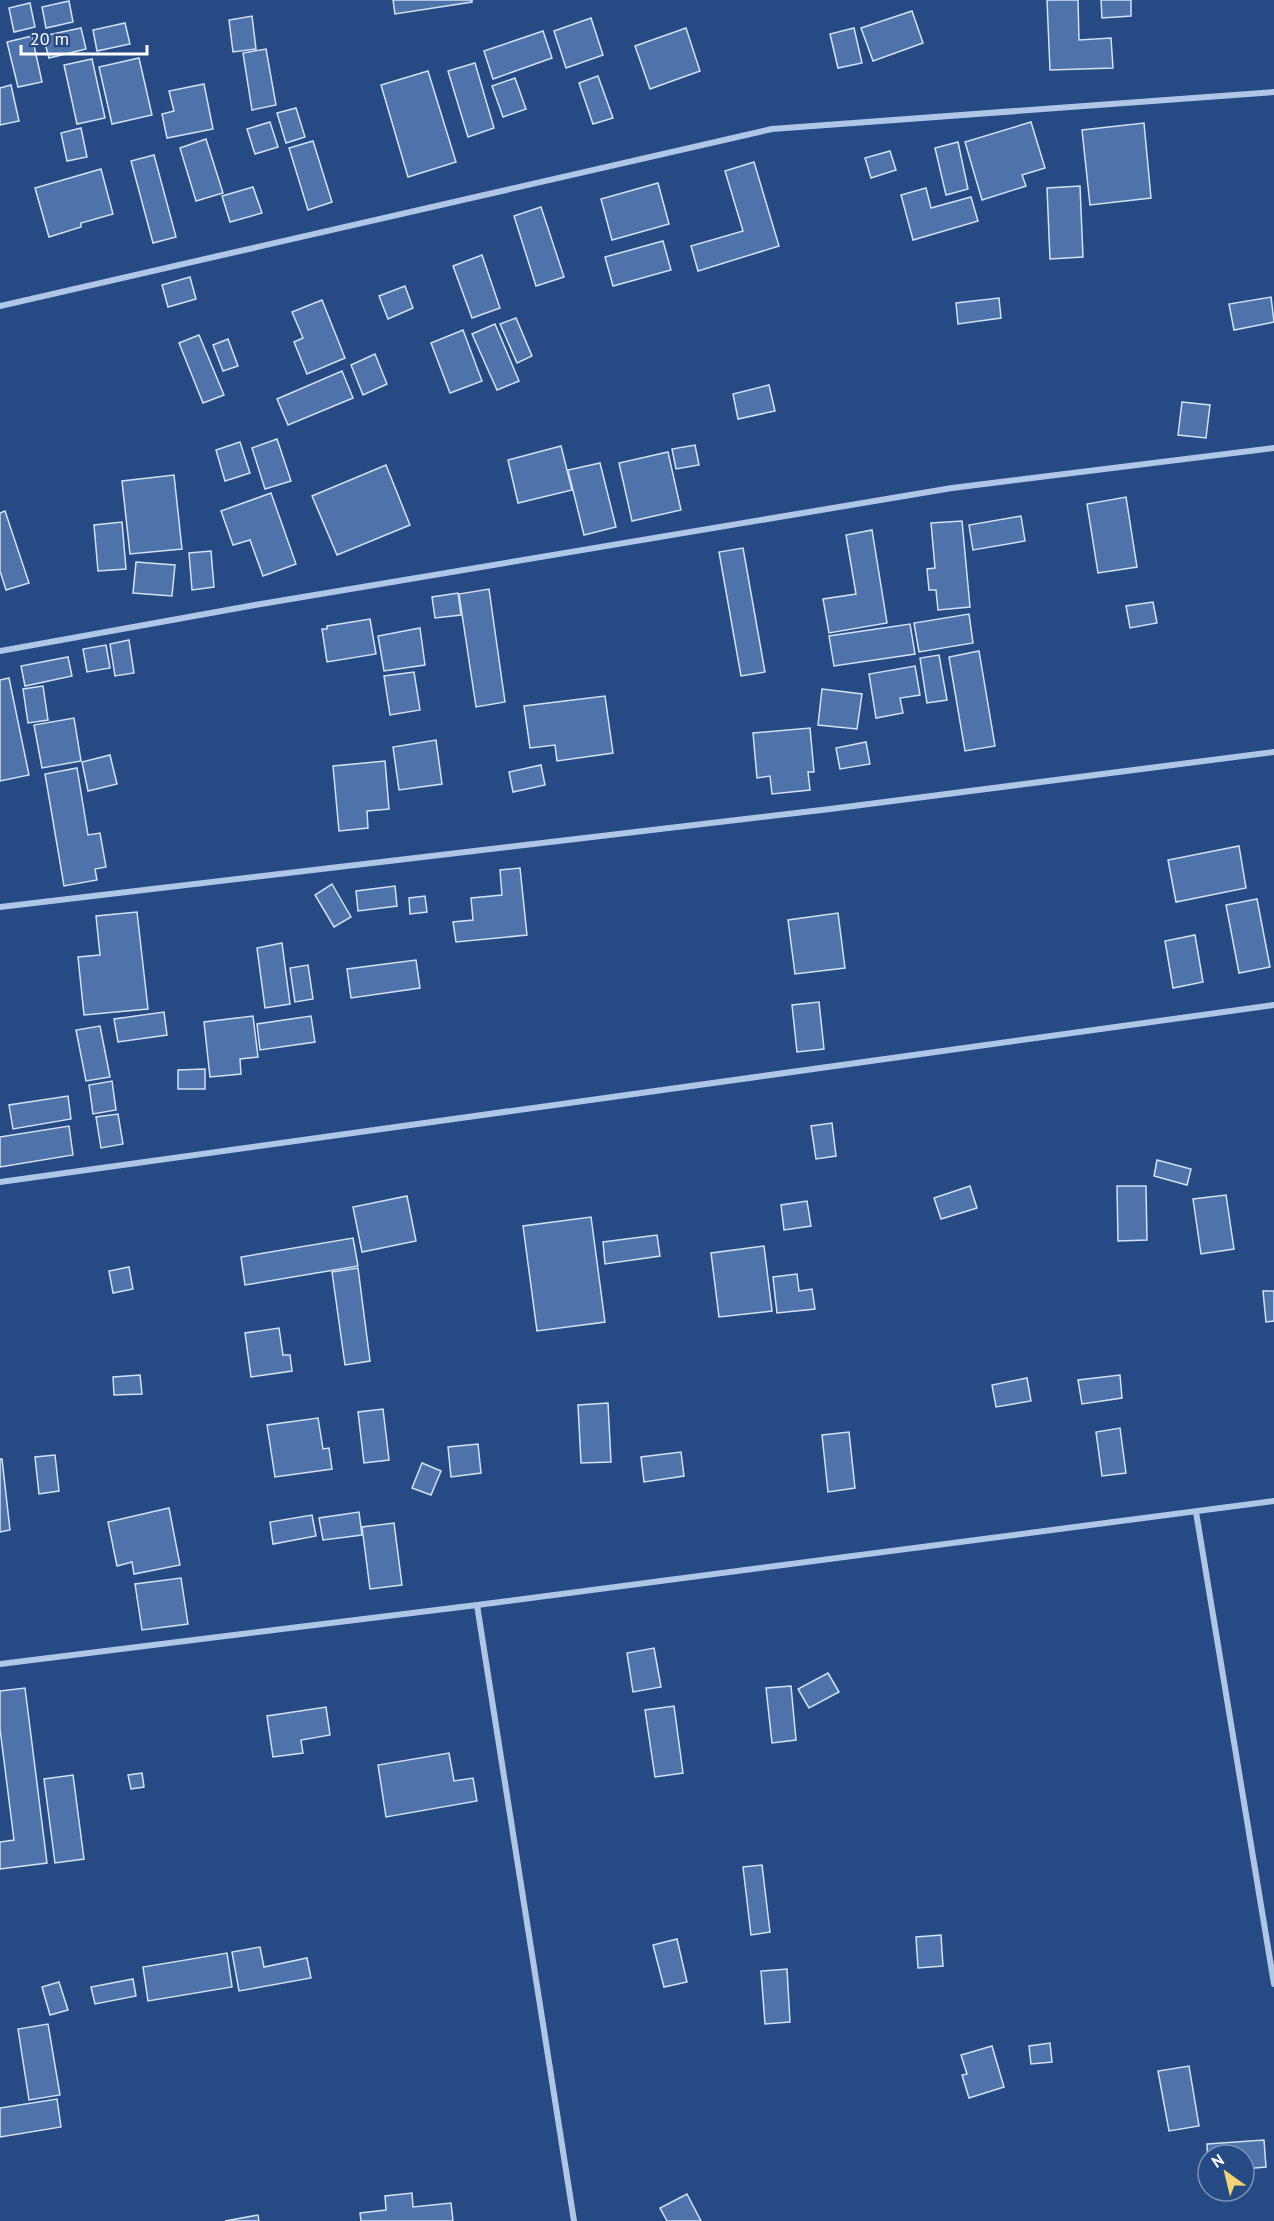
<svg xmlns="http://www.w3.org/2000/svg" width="1274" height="2221" viewBox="0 0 1274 2221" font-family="'PT Sans',sans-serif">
<rect width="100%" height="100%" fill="#264a83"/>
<g fill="#4e73ab" stroke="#d2e1f6" stroke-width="1.5">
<path d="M 393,0 L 472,0 L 472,2 L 395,14 Z"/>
<path d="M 1047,0 L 1078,0 L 1079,40 L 1111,38 L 1113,68 L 1050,70 Z"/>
<path d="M 1101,0 L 1131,0 L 1131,16 L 1102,18 Z"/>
<path d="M 69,1 L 73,22 L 46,28 L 42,7 Z"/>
<path d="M 30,3 L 35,27 L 14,32 L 9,8 Z"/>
<path d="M 912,11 L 923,43 L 873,61 L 861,28 Z"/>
<path d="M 252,16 L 256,49 L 233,52 L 229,20 Z"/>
<path d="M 591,18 L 603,55 L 566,68 L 554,31 Z"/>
<path d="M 125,23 L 130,44 L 97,51 L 93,30 Z"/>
<path d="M 81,28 L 86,49 L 49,58 L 43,36 Z"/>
<path d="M 686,28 L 700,71 L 650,89 L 635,46 Z"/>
<path d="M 854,28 L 862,63 L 838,68 L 830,34 Z"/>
<path d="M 543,31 L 552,58 L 493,79 L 484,51 Z"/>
<path d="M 32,36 L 42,82 L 18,87 L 7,42 Z"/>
<path d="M 266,49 L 276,105 L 252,110 L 243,53 Z"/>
<path d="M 139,58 L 152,115 L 112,124 L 99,67 Z"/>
<path d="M 92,59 L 105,118 L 77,124 L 64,65 Z"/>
<path d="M 475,63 L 494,128 L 468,137 L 448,71 Z"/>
<path d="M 428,71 L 456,162 L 408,177 L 381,85 Z"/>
<path d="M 598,76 L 613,118 L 593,124 L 579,83 Z"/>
<path d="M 515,78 L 526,109 L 503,117 L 492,86 Z"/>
<path d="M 204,84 L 213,129 L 167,138 L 162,114 L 174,111 L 169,91 Z"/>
<path d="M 11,85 L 19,121 L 0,125 L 0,88 Z"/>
<path d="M 296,108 L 305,137 L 286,143 L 277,113 Z"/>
<path d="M 270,122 L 278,147 L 255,154 L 247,129 Z"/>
<path d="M 1031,122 L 1045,168 L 1022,175 L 1026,186 L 982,200 L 965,142 Z"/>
<path d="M 1144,123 L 1151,198 L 1090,205 L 1082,130 Z"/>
<path d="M 81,128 L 87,157 L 67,161 L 61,133 Z"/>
<path d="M 206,139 L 223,193 L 196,201 L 180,148 Z"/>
<path d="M 313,141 L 332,202 L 308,210 L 289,148 Z"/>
<path d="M 958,142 L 968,189 L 946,195 L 935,148 Z"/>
<path d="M 890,151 L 896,170 L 871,178 L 865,158 Z"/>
<path d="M 154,155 L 176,237 L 153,243 L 131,161 Z"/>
<path d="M 754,162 L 779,246 L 698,271 L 691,246 L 743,231 L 725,171 Z"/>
<path d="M 101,169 L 113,214 L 81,223 L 81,227 L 49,237 L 35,188 Z"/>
<path d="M 658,183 L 669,224 L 612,240 L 601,199 Z"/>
<path d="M 1080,186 L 1083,257 L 1050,259 L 1047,188 Z"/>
<path d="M 253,187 L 262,213 L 230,222 L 222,196 Z"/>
<path d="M 926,188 L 931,208 L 971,197 L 978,221 L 913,240 L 901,195 Z"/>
<path d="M 541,207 L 564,277 L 536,286 L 514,216 Z"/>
<path d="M 663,241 L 671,270 L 613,286 L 605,257 Z"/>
<path d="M 482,255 L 500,308 L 472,318 L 453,266 Z"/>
<path d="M 190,277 L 196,299 L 168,307 L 162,285 Z"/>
<path d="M 405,286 L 413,308 L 388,319 L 379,296 Z"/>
<path d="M 1271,297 L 1274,322 L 1234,330 L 1229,304 Z"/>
<path d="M 999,298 L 1001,318 L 958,324 L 956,303 Z"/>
<path d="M 322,300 L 345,358 L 307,374 L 294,342 L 303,338 L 292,312 Z"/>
<path d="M 516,318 L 532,356 L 517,363 L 500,324 Z"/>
<path d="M 495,324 L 519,381 L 497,390 L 472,334 Z"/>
<path d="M 463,330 L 482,381 L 450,393 L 431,343 Z"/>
<path d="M 199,335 L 224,395 L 203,403 L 179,343 Z"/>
<path d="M 228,339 L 238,366 L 223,371 L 213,345 Z"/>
<path d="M 375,354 L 387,384 L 363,395 L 351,365 Z"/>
<path d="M 342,371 L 353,398 L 288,425 L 277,399 Z"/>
<path d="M 769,385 L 775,411 L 738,419 L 733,394 Z"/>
<path d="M 1182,402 L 1210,405 L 1206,438 L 1178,435 Z"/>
<path d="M 277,439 L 291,481 L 265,489 L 252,448 Z"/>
<path d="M 240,442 L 250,473 L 225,481 L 216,450 Z"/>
<path d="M 695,445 L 699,465 L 676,469 L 672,449 Z"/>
<path d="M 561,446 L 572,490 L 518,503 L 508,460 Z"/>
<path d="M 668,452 L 681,510 L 632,521 L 619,463 Z"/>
<path d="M 600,463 L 616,527 L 584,535 L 568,470 Z"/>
<path d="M 386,465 L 410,525 L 337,555 L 312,496 Z"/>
<path d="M 174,475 L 182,549 L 130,554 L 122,481 Z"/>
<path d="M 271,493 L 296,564 L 263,576 L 250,540 L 233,545 L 221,511 Z"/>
<path d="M 1126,497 L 1137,567 L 1098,573 L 1087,504 Z"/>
<path d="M 5,511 L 29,583 L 6,590 L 0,571 L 0,513 Z"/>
<path d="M 1021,516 L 1025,541 L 973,550 L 969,525 Z"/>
<path d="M 962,521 L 970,607 L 938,610 L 936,590 L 929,590 L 927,569 L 935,568 L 931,523 Z"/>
<path d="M 122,522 L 126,569 L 98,571 L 94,525 Z"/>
<path d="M 872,530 L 887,623 L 829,633 L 823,599 L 856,594 L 846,535 Z"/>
<path d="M 743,548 L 765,672 L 741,676 L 719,552 Z"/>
<path d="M 211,551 L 214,587 L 192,590 L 189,553 Z"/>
<path d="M 136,562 L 175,565 L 172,596 L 133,593 Z"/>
<path d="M 489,589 L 505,702 L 476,707 L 459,594 Z"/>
<path d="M 458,593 L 461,615 L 435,618 L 432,597 Z"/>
<path d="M 1153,602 L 1157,623 L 1130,628 L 1126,606 Z"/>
<path d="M 969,614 L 973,643 L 919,652 L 914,623 Z"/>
<path d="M 370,619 L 376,654 L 327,662 L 322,629 L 327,629 L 327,626 Z"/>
<path d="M 910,624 L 915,654 L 834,666 L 829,636 Z"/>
<path d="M 420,628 L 425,665 L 384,671 L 378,636 Z"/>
<path d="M 129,640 L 134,673 L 115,676 L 110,644 Z"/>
<path d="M 106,645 L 110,668 L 87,672 L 83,649 Z"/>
<path d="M 979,651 L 995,746 L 965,751 L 949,657 Z"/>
<path d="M 939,655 L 947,700 L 927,703 L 920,658 Z"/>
<path d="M 68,657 L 72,676 L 25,686 L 21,666 Z"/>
<path d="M 915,666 L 920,695 L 900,698 L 903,713 L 876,718 L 869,674 Z"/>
<path d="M 414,672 L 420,710 L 390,715 L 384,676 Z"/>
<path d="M 9,678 L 29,775 L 0,781 L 0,680 Z"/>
<path d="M 43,686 L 48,720 L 28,723 L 23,689 Z"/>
<path d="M 822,689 L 862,694 L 857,729 L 818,725 Z"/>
<path d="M 605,696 L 613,753 L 557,761 L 555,745 L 530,748 L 524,706 Z"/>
<path d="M 74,718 L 81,761 L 42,768 L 34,725 Z"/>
<path d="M 810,728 L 814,772 L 808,772 L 810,790 L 772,794 L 770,776 L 757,778 L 753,733 Z"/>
<path d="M 436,740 L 442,784 L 399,790 L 393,747 Z"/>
<path d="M 866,742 L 870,764 L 840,769 L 836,748 Z"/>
<path d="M 110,755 L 117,784 L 88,791 L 82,762 Z"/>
<path d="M 385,761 L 389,809 L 367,811 L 368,828 L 339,831 L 333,766 Z"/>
<path d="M 541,765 L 545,785 L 513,792 L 509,772 Z"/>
<path d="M 77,768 L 88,835 L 100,833 L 106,867 L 95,869 L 97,880 L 64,886 L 45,774 Z"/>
<path d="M 1239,846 L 1246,888 L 1176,902 L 1168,860 Z"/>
<path d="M 520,868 L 527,935 L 456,942 L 453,922 L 473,920 L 471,898 L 502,895 L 500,870 Z"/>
<path d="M 332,884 L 351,917 L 334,927 L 315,895 Z"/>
<path d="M 395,886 L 397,906 L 358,911 L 356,891 Z"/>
<path d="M 425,896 L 427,912 L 410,914 L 409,898 Z"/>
<path d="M 1257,899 L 1270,967 L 1239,973 L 1226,905 Z"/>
<path d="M 137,912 L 148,1009 L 84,1015 L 78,957 L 100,955 L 96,916 Z"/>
<path d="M 838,913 L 845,968 L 795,974 L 788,920 Z"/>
<path d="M 1195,935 L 1203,982 L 1173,988 L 1165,941 Z"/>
<path d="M 282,943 L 290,1004 L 265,1008 L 257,948 Z"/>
<path d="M 416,960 L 420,988 L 351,998 L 347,969 Z"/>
<path d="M 308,965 L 313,999 L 295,1002 L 290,968 Z"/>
<path d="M 819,1002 L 824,1049 L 797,1052 L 792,1005 Z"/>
<path d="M 164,1012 L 167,1035 L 118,1042 L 114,1019 Z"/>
<path d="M 253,1016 L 258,1057 L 240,1059 L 241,1074 L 210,1077 L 204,1022 Z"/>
<path d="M 311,1016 L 315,1042 L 260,1050 L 257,1024 Z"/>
<path d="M 100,1026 L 110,1077 L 86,1081 L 76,1030 Z"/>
<path d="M 205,1069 L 205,1089 L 178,1089 L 178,1070 Z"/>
<path d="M 112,1081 L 116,1110 L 93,1114 L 89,1085 Z"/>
<path d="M 68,1096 L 71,1119 L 13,1129 L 9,1105 Z"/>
<path d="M 118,1114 L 123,1144 L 101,1148 L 96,1117 Z"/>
<path d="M 832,1123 L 836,1156 L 816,1159 L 811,1126 Z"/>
<path d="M 69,1126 L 73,1155 L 0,1167 L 0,1137 Z"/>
<path d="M 1157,1160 L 1191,1169 L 1187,1185 L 1154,1176 Z"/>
<path d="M 970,1186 L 977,1208 L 941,1219 L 934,1198 Z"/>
<path d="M 1117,1186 L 1146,1186 L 1147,1240 L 1118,1241 Z"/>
<path d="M 1226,1195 L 1234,1249 L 1201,1254 L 1193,1199 Z"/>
<path d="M 407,1196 L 416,1241 L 362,1252 L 353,1207 Z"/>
<path d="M 807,1201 L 811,1226 L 784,1230 L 781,1205 Z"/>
<path d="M 591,1217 L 605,1322 L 537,1331 L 523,1226 Z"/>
<path d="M 657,1235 L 660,1256 L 605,1264 L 603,1242 Z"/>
<path d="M 353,1238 L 358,1266 L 245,1285 L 241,1257 Z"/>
<path d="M 764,1246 L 772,1311 L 719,1317 L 711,1253 Z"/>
<path d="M 129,1267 L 133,1289 L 113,1293 L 109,1271 Z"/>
<path d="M 358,1268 L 370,1361 L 345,1365 L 332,1272 Z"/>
<path d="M 797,1274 L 799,1291 L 812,1289 L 815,1309 L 777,1313 L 773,1277 Z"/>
<path d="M 1263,1291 L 1274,1291 L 1274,1321 L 1266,1322 Z"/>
<path d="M 279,1328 L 283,1355 L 290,1355 L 292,1371 L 251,1377 L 245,1333 Z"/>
<path d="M 140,1375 L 142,1394 L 114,1395 L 113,1377 Z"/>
<path d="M 1120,1375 L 1122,1398 L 1082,1404 L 1078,1380 Z"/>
<path d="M 1027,1378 L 1031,1401 L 996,1407 L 992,1385 Z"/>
<path d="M 608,1403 L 611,1462 L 581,1463 L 578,1405 Z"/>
<path d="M 383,1409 L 389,1460 L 364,1463 L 358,1412 Z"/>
<path d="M 318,1418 L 323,1449 L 329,1448 L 332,1469 L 275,1477 L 267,1425 Z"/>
<path d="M 1120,1428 L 1126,1473 L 1102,1476 L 1096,1432 Z"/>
<path d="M 849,1432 L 855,1488 L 828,1492 L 822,1435 Z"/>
<path d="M 478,1444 L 481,1473 L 451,1477 L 448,1447 Z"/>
<path d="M 681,1452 L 684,1476 L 644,1482 L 641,1457 Z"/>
<path d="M 55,1455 L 59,1491 L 39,1494 L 35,1457 Z"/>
<path d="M 0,1459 L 2,1459 L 10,1530 L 0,1532 Z"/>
<path d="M 422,1463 L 441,1471 L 431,1495 L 412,1488 Z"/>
<path d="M 169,1508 L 180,1565 L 134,1574 L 132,1562 L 117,1566 L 108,1522 Z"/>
<path d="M 359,1512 L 362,1535 L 323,1540 L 319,1518 Z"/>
<path d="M 312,1515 L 316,1536 L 273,1544 L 270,1522 Z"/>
<path d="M 394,1523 L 402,1585 L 370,1589 L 362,1527 Z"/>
<path d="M 181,1578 L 188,1624 L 142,1630 L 135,1584 Z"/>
<path d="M 654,1648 L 661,1687 L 633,1692 L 627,1653 Z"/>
<path d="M 828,1673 L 839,1692 L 809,1708 L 798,1689 Z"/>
<path d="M 791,1686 L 796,1740 L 772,1743 L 766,1688 Z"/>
<path d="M 25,1688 L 47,1863 L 0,1869 L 0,1842 L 14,1840 L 0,1729 L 0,1691 Z"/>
<path d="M 674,1706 L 683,1773 L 655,1777 L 645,1710 Z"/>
<path d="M 326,1707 L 330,1735 L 301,1740 L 303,1753 L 273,1757 L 267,1716 Z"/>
<path d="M 449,1753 L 454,1781 L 473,1778 L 477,1801 L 386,1817 L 378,1765 Z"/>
<path d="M 142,1773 L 144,1787 L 131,1789 L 128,1775 Z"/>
<path d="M 73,1775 L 84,1859 L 55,1863 L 44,1779 Z"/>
<path d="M 762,1865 L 770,1932 L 751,1935 L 743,1867 Z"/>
<path d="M 941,1935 L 943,1966 L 918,1968 L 916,1937 Z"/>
<path d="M 677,1939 L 687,1982 L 664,1987 L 653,1945 Z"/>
<path d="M 260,1947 L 264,1967 L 307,1958 L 311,1978 L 239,1991 L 232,1952 Z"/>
<path d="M 227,1953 L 232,1987 L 148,2001 L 143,1967 Z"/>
<path d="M 787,1969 L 790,2022 L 765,2024 L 761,1971 Z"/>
<path d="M 133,1979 L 136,1996 L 95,2004 L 91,1987 Z"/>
<path d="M 59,1982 L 68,2010 L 50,2015 L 42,1987 Z"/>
<path d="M 48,2024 L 60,2095 L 29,2100 L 18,2029 Z"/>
<path d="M 1050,2043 L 1052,2062 L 1031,2064 L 1029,2046 Z"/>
<path d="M 992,2046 L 1004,2087 L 969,2098 L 962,2075 L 967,2074 L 961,2055 Z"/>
<path d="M 1189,2066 L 1199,2126 L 1169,2131 L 1158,2071 Z"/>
<path d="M 57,2099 L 61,2127 L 0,2137 L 0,2108 Z"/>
<path d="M 1264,2140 L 1266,2167 L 1244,2169 L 1244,2155 L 1208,2155 L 1208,2167 L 1207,2144 Z"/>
<path d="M 412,2193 L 413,2207 L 451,2203 L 453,2221 L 361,2221 L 360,2213 L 386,2210 L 385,2196 Z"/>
<path d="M 687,2194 L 701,2221 L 667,2221 L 660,2208 Z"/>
<path d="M 258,2215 L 259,2221 L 225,2221 Z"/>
</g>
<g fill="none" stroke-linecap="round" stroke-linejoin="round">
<g stroke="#afc6e7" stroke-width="6">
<path d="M 0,306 L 772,129 L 1274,92"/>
<path d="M 0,651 L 255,605 L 952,488 L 1274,448"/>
<path d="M 0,907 L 830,809 L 1274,752"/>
<path d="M 0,1182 L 1274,1005"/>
<path d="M 1196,1512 L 1274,1984"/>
<path d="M 477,1605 L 574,2221"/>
<path d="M 0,1664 L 477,1605 L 1274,1501"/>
</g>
</g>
<g transform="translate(1226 2173) rotate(326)"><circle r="28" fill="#264a83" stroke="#7d92b5" stroke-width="1.5"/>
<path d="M0-4.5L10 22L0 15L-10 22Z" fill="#f1d274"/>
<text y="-9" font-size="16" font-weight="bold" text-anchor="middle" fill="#ffffff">N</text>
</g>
<path d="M21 45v9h126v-9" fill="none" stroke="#ffffff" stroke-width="3"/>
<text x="30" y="45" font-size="18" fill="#ffffff" stroke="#264a83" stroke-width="4.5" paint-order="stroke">20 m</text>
</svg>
